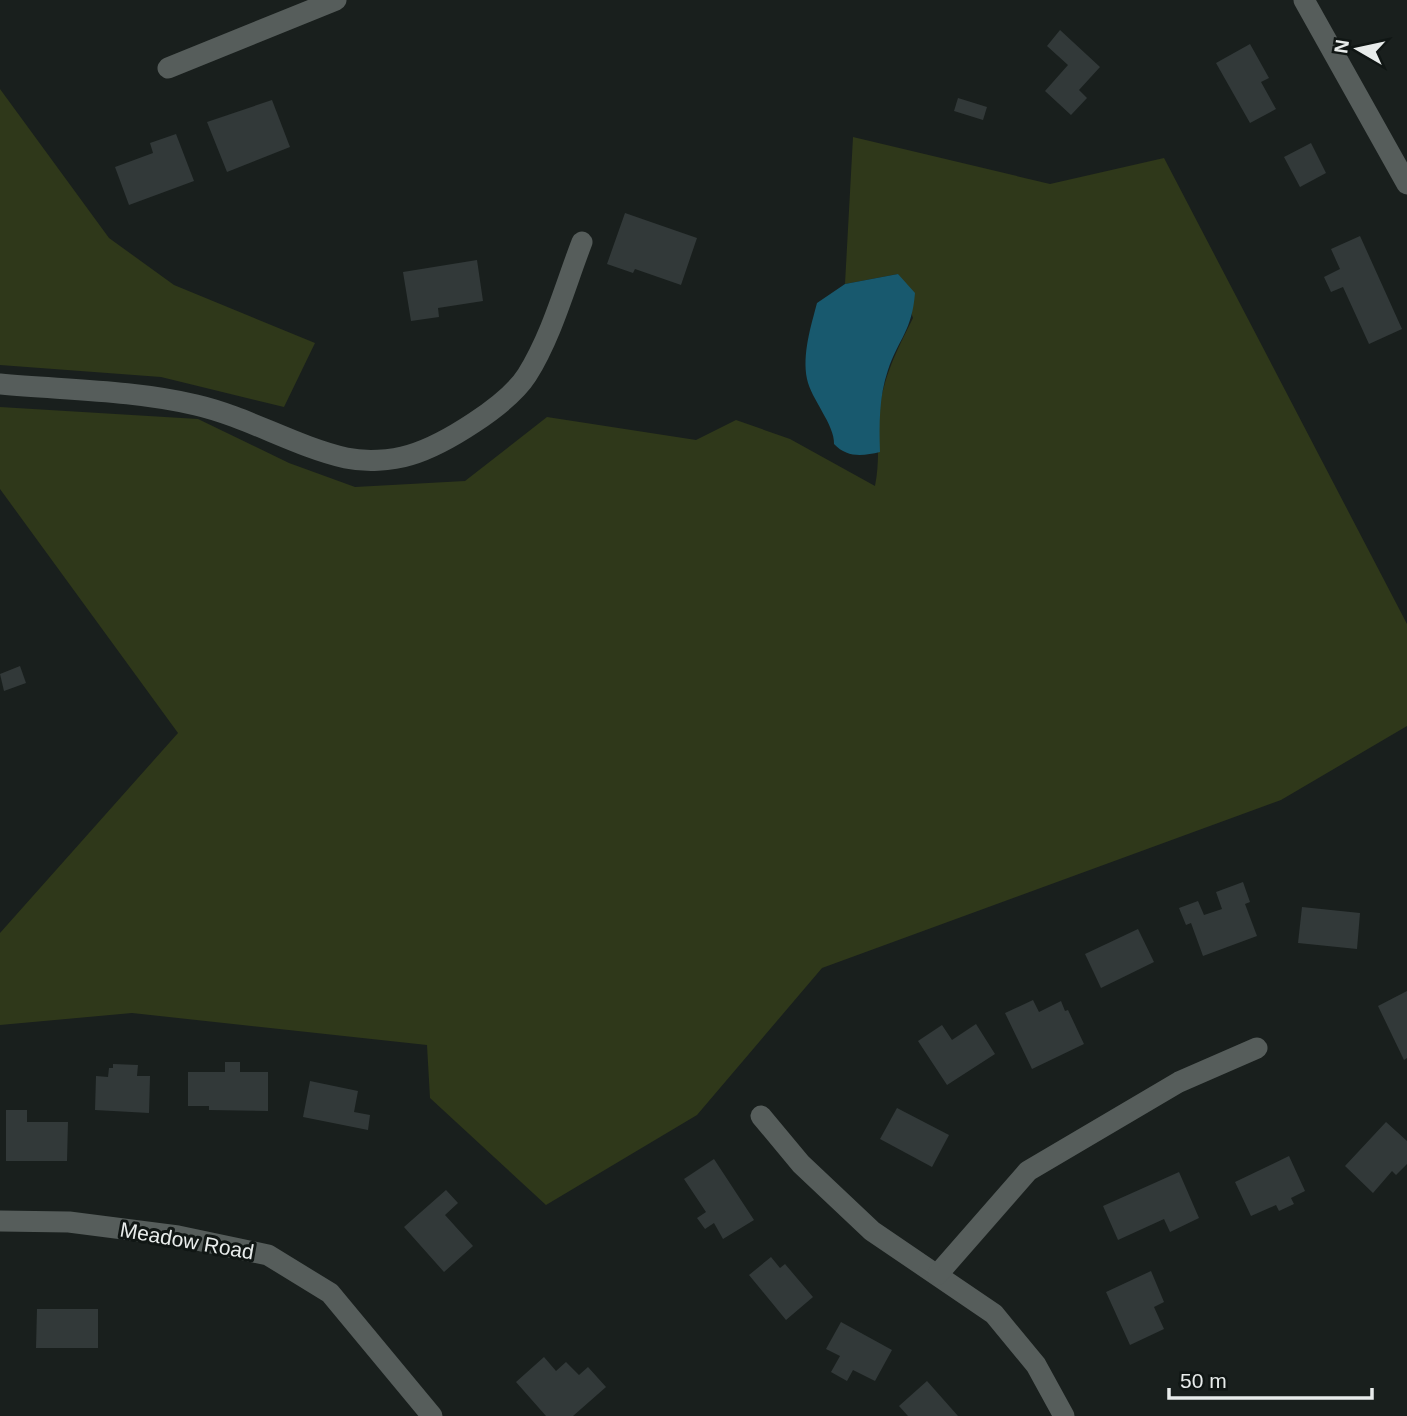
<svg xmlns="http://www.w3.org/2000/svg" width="1407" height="1416" viewBox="0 0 1407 1416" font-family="Arial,sans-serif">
<rect width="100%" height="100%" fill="#191f1d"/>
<g fill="#2f381a">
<path d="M 0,89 L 109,238 L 174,285 L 315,343 L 284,407 L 161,377 L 0,365 Z"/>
<path d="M 853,137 L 1050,184 L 1164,158 L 1407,624 L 1407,726 L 1281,800 L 822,968 L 697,1115 L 546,1205 L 430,1098 L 427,1045 L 132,1013 L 0,1025 L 0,933 L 178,733 L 0,489 L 0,407 L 198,419 L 289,463 L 355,487 L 465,481 L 547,417 L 696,440 L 736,420 L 790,439 L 875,486 C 880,462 877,439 879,415 C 882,379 897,350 913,318 L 898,274 L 845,284 Z"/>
</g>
<path fill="#18596e" d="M 898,274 L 915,293 C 912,331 899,338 888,370 C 879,396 879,425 880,452 C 863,456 847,458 834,444 C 835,425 811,399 807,379 C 802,354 811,326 817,303 L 845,284 Z"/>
<g fill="#323939">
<path d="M 1060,30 L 1100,67 L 1079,90 L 1087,98 L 1071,115 L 1045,91 L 1068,65 L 1047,46 Z"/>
<path d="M 1250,44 L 1269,78 L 1261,82 L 1276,109 L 1250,123 L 1216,63 Z"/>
<path d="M 958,98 L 987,107 L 983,120 L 954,111 Z"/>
<path d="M 272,100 L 290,147 L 227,172 L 207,122 Z"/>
<path d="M 176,134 L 194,181 L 129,205 L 115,167 L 153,153 L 150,143 Z"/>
<path d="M 1311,143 L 1326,173 L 1300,187 L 1284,157 Z"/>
<path d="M 625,213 L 697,238 L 681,285 L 635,269 L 633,273 L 607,264 Z"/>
<path d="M 1360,236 L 1402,329 L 1369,344 L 1343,287 L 1331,292 L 1324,277 L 1340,269 L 1331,249 Z"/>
<path d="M 477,260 L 483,301 L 438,308 L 439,317 L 411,321 L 403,272 Z"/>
<path d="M 20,666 L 26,683 L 4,691 L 0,674 Z"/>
<path d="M 1243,882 L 1250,902 L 1245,904 L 1257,936 L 1203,956 L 1191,923 L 1186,925 L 1179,908 L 1198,901 L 1204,915 L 1222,909 L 1216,892 Z"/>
<path d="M 1302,907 L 1360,913 L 1357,949 L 1298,943 Z"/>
<path d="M 1138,929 L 1154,962 L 1101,988 L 1085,954 Z"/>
<path d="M 1407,991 L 1407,1058 L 1404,1060 L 1378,1006 Z"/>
<path d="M 1033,1000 L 1039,1012 L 1061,1001 L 1065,1011 L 1068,1010 L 1084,1044 L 1032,1069 L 1005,1013 Z"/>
<path d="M 976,1024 L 995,1054 L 947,1085 L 918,1041 L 942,1025 L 952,1040 Z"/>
<path d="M 225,1062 L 240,1062 L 240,1072 L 268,1072 L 268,1111 L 209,1110 L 209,1106 L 188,1106 L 188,1072 L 225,1072 Z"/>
<path d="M 113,1064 L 138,1065 L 137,1076 L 150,1076 L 149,1113 L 95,1110 L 96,1076 L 108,1077 L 109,1068 L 113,1068 Z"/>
<path d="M 310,1081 L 358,1091 L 354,1112 L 370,1115 L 368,1130 L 303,1117 Z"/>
<path d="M 897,1108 L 949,1135 L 932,1167 L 880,1139 Z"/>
<path d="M 6,1110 L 27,1110 L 27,1122 L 68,1122 L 67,1161 L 6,1161 Z"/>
<path d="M 1386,1122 L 1407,1141 L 1407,1164 L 1396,1175 L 1392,1171 L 1373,1193 L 1345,1166 Z"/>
<path d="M 1289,1156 L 1305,1191 L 1291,1198 L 1294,1204 L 1279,1211 L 1276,1205 L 1251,1216 L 1235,1182 Z"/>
<path d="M 714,1159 L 754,1220 L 723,1239 L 714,1223 L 705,1229 L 697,1218 L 706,1212 L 684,1179 Z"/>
<path d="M 1179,1172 L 1199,1218 L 1170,1232 L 1164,1219 L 1118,1240 L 1103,1206 Z"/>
<path d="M 446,1190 L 458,1203 L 445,1215 L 473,1246 L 444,1272 L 404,1227 Z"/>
<path d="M 771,1257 L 780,1268 L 785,1264 L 813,1297 L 786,1320 L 749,1275 Z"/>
<path d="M 1151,1271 L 1164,1302 L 1154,1307 L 1164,1329 L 1130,1345 L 1106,1292 Z"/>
<path d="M 37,1309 L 98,1309 L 98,1348 L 36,1348 Z"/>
<path d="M 841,1322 L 892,1350 L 875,1381 L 853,1370 L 847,1381 L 831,1372 L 840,1356 L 826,1349 Z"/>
<path d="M 544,1357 L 556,1371 L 566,1362 L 579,1375 L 588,1367 L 606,1387 L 573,1416 L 546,1416 L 516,1382 Z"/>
<path d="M 927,1381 L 958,1416 L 908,1416 L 899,1406 Z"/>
</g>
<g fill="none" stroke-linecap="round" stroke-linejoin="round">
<g stroke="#565d5b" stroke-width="21">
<path d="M 1304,0 L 1407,184"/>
<path d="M 168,68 L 336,0"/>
<path d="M 0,384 C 64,390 133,390 196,405 C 248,417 294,446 346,458 C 365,462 391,461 410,455 C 444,445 508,405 527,375 C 552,335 565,286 582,242"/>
<path d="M 761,1116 L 801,1164 L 872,1231 L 994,1314 L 1036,1365 L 1064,1416"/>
<path d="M 0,1221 L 69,1222 L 178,1236 L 268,1255 L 330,1293 L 432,1416"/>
<path d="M 938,1274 L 1028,1171 L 1179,1082 L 1257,1048"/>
</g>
</g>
<g text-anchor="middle" stroke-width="6" stroke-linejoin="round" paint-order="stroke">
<g font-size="21" fill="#e8eceb" stroke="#101614">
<text transform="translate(187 1241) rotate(10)" y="7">Meadow Road</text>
</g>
</g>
<g transform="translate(1358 49) rotate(279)" stroke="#101614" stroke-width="5" paint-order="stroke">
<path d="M0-5L12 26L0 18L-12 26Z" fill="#e8eceb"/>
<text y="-10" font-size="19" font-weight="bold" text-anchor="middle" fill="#e8eceb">N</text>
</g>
<path d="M1169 1388v10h203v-10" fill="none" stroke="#e8eceb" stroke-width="3.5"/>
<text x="1180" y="1388" font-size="21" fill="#e8eceb" stroke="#101614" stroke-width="5" paint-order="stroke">50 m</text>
</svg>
